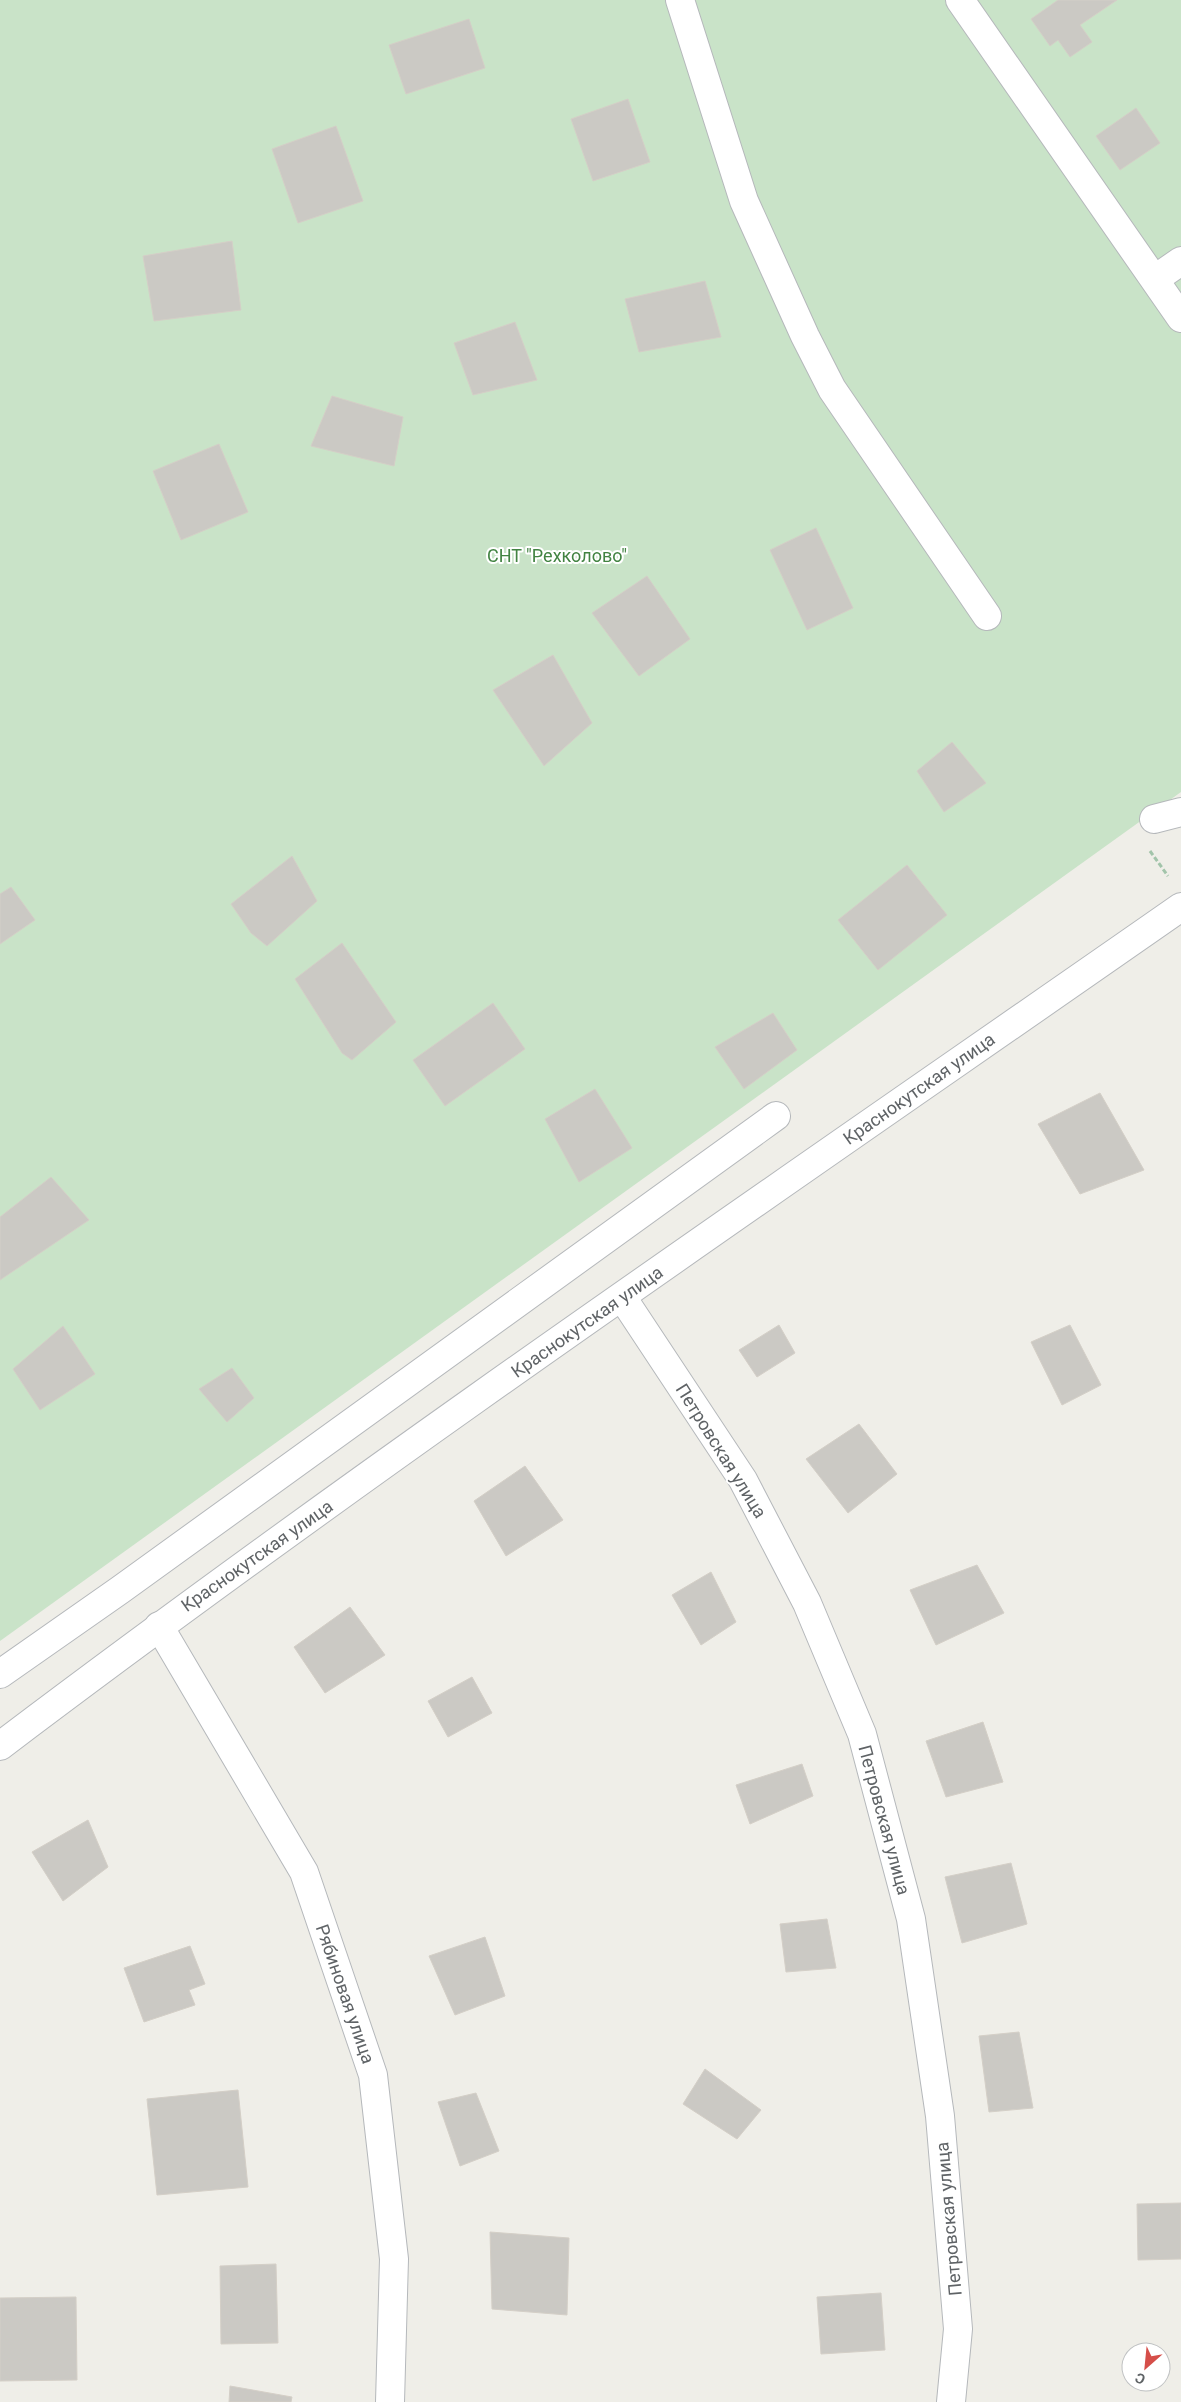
<svg xmlns="http://www.w3.org/2000/svg" width="1181" height="2402" viewBox="0 0 1181 2402" font-family="Roboto,sans-serif">
<rect width="100%" height="100%" fill="#efeee8"/>
<path fill="#c9e3c8" d="M 0,0 L 1181,0 L 1181,792 L 0,1641 Z"/>
<g fill="#cbc9c4" stroke="#d4cfc7">
<path d="M 1058,0 L 1117,0 L 1080,25 L 1092,42 L 1070,57 L 1058,40 L 1050,46 L 1031,19 Z"/>
<path d="M 469,19 L 485,68 L 406,94 L 389,45 Z"/>
<path d="M 628,99 L 650,162 L 593,181 L 571,119 Z"/>
<path d="M 1136,108 L 1160,143 L 1120,170 L 1096,136 Z"/>
<path d="M 336,126 L 363,201 L 298,223 L 272,149 Z"/>
<path d="M 232,241 L 241,310 L 154,321 L 143,256 Z"/>
<path d="M 705,281 L 721,337 L 639,352 L 625,299 Z"/>
<path d="M 515,322 L 537,380 L 473,395 L 454,343 Z"/>
<path d="M 332,396 L 403,417 L 394,466 L 311,446 Z"/>
<path d="M 219,444 L 248,512 L 181,540 L 153,471 Z"/>
<path d="M 816,528 L 853,608 L 807,630 L 770,550 Z"/>
<path d="M 647,576 L 690,639 L 639,676 L 592,613 Z"/>
<path d="M 553,655 L 592,723 L 544,766 L 493,690 Z"/>
<path d="M 952,742 L 986,783 L 944,812 L 917,771 Z"/>
<path d="M 292,856 L 317,901 L 267,946 L 251,933 L 231,904 Z"/>
<path d="M 907,865 L 947,915 L 878,970 L 838,920 Z"/>
<path d="M 11,887 L 35,920 L 0,944 L 0,894 Z"/>
<path d="M 342,943 L 396,1022 L 352,1060 L 342,1053 L 295,979 Z"/>
<path d="M 493,1003 L 525,1049 L 445,1106 L 413,1060 Z"/>
<path d="M 773,1013 L 797,1050 L 744,1089 L 715,1047 Z"/>
<path d="M 595,1089 L 632,1148 L 579,1182 L 545,1119 Z"/>
<path d="M 1100,1093 L 1144,1170 L 1080,1194 L 1038,1124 Z"/>
<path d="M 51,1177 L 89,1220 L 0,1280 L 0,1217 Z"/>
<path d="M 779,1325 L 795,1353 L 757,1377 L 739,1350 Z"/>
<path d="M 1070,1325 L 1101,1385 L 1062,1405 L 1031,1342 Z"/>
<path d="M 63,1326 L 95,1374 L 40,1410 L 13,1369 Z"/>
<path d="M 232,1368 L 254,1398 L 227,1422 L 199,1389 Z"/>
<path d="M 859,1424 L 897,1474 L 848,1513 L 806,1459 Z"/>
<path d="M 525,1466 L 563,1520 L 506,1556 L 474,1501 Z"/>
<path d="M 977,1565 L 1004,1613 L 936,1645 L 910,1590 Z"/>
<path d="M 711,1572 L 736,1622 L 701,1645 L 672,1595 Z"/>
<path d="M 350,1607 L 385,1655 L 325,1693 L 294,1647 Z"/>
<path d="M 472,1677 L 492,1713 L 448,1737 L 428,1701 Z"/>
<path d="M 983,1722 L 1003,1782 L 946,1797 L 926,1741 Z"/>
<path d="M 802,1764 L 813,1796 L 750,1824 L 736,1785 Z"/>
<path d="M 88,1820 L 108,1867 L 63,1901 L 32,1852 Z"/>
<path d="M 1011,1863 L 1027,1924 L 962,1943 L 945,1877 Z"/>
<path d="M 827,1919 L 836,1968 L 786,1972 L 780,1924 Z"/>
<path d="M 485,1937 L 505,1996 L 455,2015 L 429,1956 Z"/>
<path d="M 190,1946 L 205,1984 L 189,1990 L 195,2005 L 144,2022 L 124,1968 Z"/>
<path d="M 1019,2032 L 1033,2108 L 989,2112 L 979,2036 Z"/>
<path d="M 705,2069 L 761,2110 L 737,2139 L 683,2104 Z"/>
<path d="M 238,2090 L 248,2187 L 157,2195 L 147,2099 Z"/>
<path d="M 476,2093 L 499,2151 L 460,2166 L 438,2102 Z"/>
<path d="M 1181,2203 L 1181,2259 L 1138,2260 L 1137,2204 Z"/>
<path d="M 490,2232 L 569,2238 L 567,2315 L 492,2309 Z"/>
<path d="M 276,2264 L 278,2343 L 221,2344 L 220,2266 Z"/>
<path d="M 881,2293 L 885,2350 L 821,2354 L 817,2297 Z"/>
<path d="M 76,2297 L 77,2380 L 0,2381 L 0,2298 Z"/>
<path d="M 230,2386 L 292,2397 L 291,2402 L 229,2402 Z"/>
</g>
<g fill="none" stroke-linecap="round" stroke-linejoin="round">
<g stroke="#b5b8bb" stroke-width="30">
<g id="minor">
<path d="M 680,0 L 744,201 L 805,336 L 832,389 L 987,616"/>
<path d="M 960,0 L 1181,318"/>
<path d="M 1155,279 L 1181,261"/>
<path d="M 1154,819 L 1181,812"/>
<path d="M 622,1297 L 743,1480 L 807,1603 L 862,1734 L 911,1919 L 940,2116 L 958,2329 L 951,2402"/>
<path d="M 159,1626 L 304,1872 L 373,2075 L 394,2259 L 390,2402"/>
<path d="M 0,1674 L 120,1590 L 776,1116"/>
<path d="M 0,1746 C 385,1455 785,1183 1181,907"/>
</g>
</g>
<path stroke="#a2c4aa" stroke-width="3" stroke-dasharray="5 2.5" stroke-linecap="butt" d="M 1150,851 L 1168,876"/>
<use href="#minor" stroke="#fff" stroke-width="28"/>
</g>
<g text-anchor="middle" stroke-width="4" stroke-linejoin="round" paint-order="stroke">
<g font-size="18" fill="#428342" stroke="#fff">
<text x="557" y="562">СНТ "Рехколово"</text>
</g>
<g font-size="18" fill="#5f6366" stroke="#fff">
<text transform="translate(919 1089) rotate(-35)" y="6">Краснокутская улица</text>
<text transform="translate(587 1322) rotate(-35)" y="6">Краснокутская улица</text>
<text transform="translate(721 1451) rotate(58)" y="6">Петровская улица</text>
<text transform="translate(257 1556) rotate(-35)" y="6">Краснокутская улица</text>
<text transform="translate(884 1820) rotate(75)" y="6">Петровская улица</text>
<text transform="translate(345 1994) rotate(71)" y="6">Рябиновая улица</text>
<text transform="translate(949 2219) rotate(-95)" y="6">Петровская улица</text>
</g>
</g>
<g transform="translate(1146 2367) rotate(207)"><circle r="24" fill="#ffffff" stroke="#bfc1c2"/>
<path d="M0-4L9 19L0 12L-9 19Z" fill="#d54e49"/>
<text y="-8" font-size="14" font-weight="bold" text-anchor="middle" fill="#5f6366">С</text>
</g>
</svg>
